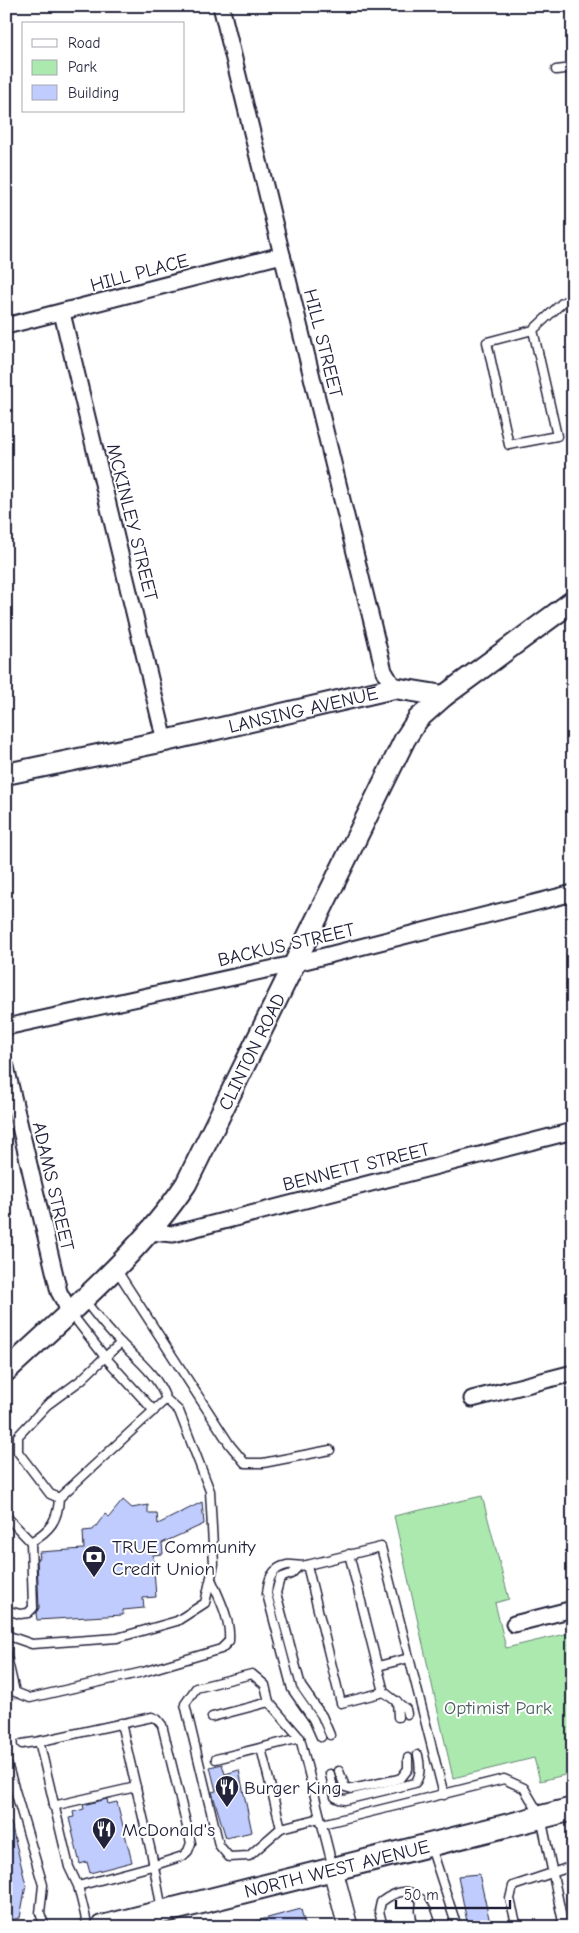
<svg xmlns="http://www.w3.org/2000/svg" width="579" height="1933" viewBox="0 0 579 1933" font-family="'Comic Neue',sans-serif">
<rect width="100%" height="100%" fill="#fff"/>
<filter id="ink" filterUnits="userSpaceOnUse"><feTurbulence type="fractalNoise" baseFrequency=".02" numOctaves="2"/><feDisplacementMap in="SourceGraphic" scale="10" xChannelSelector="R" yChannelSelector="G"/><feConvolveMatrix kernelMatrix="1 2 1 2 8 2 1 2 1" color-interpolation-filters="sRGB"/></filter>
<g filter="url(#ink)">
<path fill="#ace9af" stroke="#678675" d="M 482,1496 L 509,1599 L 495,1603 L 506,1648 L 573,1632 L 573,1773 L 540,1781 L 534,1758 L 453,1778 L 394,1516 Z"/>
<g fill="#bfccfd" stroke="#22223b">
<path d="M 123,1500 L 132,1508 L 148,1505 L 148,1513 L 157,1513 L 158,1524 L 202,1502 L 204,1524 L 162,1543 L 163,1554 L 153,1555 L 156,1597 L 143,1598 L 144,1608 L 123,1610 L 123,1615 L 37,1620 L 36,1613 L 39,1608 L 37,1559 L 40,1558 L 39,1552 L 84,1549 L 83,1531 L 93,1530 L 105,1514 L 109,1517 Z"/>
<path d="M 222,1764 L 225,1774 L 239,1770 L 252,1832 L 226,1838 L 212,1792 L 216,1791 L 210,1767 Z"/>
<path d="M 107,1799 L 108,1804 L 117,1802 L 132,1862 L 90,1873 L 87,1862 L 80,1864 L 69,1818 L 74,1817 L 73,1812 L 84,1809 L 83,1805 Z"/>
<path d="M 11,1823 L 26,1885 L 20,1918 L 6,1921 L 6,1824 Z"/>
<path d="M 479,1874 L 491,1927 L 468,1927 L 458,1876 Z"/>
<path d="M 301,1909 L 305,1927 L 250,1927 L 249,1923 Z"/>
</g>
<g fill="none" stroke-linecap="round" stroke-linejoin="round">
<g stroke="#22223b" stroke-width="11">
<g id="service">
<path d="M 556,70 L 573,68"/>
<path d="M 533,330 L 557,436 L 509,445 L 487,342 L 533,330 L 562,303 L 573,297"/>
<path d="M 116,1269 L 230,1445 L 245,1463 L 263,1463 L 330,1450"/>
<path d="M 70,1312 L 105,1357 L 81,1380 L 47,1405 L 18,1436 L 18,1452 L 50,1494 L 59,1498 L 166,1399 C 157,1374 135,1358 117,1339 C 105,1327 95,1313 84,1300"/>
<path d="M 121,1343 L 105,1357 L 154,1411"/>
<path d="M 6,1516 L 31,1542 C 50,1530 58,1521 59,1498"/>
<path d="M 349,1554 L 384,1692 L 341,1703 L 307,1565 L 381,1547 L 444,1795"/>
<path d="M 307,1565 C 298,1567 293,1564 287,1565 C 271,1568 268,1581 267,1594 L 292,1689 L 313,1719 L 321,1737"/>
<path d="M 298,1567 L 291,1574 L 280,1578 L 276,1593 L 301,1686 L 322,1716 L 330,1735"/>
<path d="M 6,1610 L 20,1614 L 28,1613 L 33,1608 L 31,1542"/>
<path d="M 6,1635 L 32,1644 L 117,1638 L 177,1621 L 205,1603 L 214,1564 L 210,1491 L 179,1411 L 166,1399"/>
<path d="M 6,1653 L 15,1692 L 30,1698 L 143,1672 L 221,1649 L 229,1641 C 231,1620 219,1598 211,1579"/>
<path d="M 378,1666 L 409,1658"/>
<path d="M 384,1692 L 406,1709 L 407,1714"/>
<path d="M 397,1701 L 398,1717"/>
<path d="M 269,1702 L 265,1685 L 252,1674 L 196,1688 L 185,1704 L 219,1845 L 229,1857 L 249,1856 L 281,1828 L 320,1818"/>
<path d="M 212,1717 L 269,1702 L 300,1738 L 333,1868"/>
<path d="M 121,1723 L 152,1856 L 162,1910"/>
<path d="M 22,1744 L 41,1741"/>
<path d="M 261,1748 L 281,1828"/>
<path d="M 216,1759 L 300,1738"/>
<path d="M 6,1760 L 43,1885 L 40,1913 L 45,1927"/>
<path d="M 339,1771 L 345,1787 L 352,1789 L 394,1780 L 401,1778 L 408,1769 L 408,1758"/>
<path d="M 330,1774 L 335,1797 L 339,1799 L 345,1800 L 415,1783 C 421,1776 420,1764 418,1755"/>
<path d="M 53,1806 L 136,1787"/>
<path d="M 322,1824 L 504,1779 L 524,1788 L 541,1817 L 564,1927"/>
<path d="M 431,1847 L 457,1927"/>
<path d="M 78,1886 L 152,1866 L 183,1856 L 188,1851 L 191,1843 L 162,1725 L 157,1719 L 152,1717 L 41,1741 L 40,1745 L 69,1867 L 78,1886 L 88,1927"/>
<path d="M 421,1899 L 420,1911 L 423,1927"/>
<path d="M 383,1927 L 379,1911 L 381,1902 C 411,1880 424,1896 432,1927"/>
<path d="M 517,1927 L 510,1899 L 513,1886 L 573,1866"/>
</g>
</g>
<g stroke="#22223b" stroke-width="19">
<g id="minor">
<path d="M 221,6 L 384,671 L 394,688"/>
<path d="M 62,313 L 165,741"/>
<path d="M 6,326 L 282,255"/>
<path d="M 6,1027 L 293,964 L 573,893"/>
<path d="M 6,1067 L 59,1292 L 70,1312"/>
<path d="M 149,1232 L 173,1234 L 573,1131"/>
<path d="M 472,1399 L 573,1373"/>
<path d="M 514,1624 L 573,1609"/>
</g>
</g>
<g stroke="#22223b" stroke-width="22">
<path id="tertiary" d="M 333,1870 L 348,1927"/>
</g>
<g stroke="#22223b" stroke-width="24">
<g id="secondary">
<path id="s1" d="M 6,774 L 165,741 L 394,688 L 444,696"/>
<path id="s2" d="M 6,1371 C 68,1313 139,1254 186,1184 L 405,739 L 418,719 L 444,696 L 573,601"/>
</g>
</g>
<g stroke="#22223b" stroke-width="26">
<g id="primary">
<path id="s3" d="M 102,1927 L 573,1809"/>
</g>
</g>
<use href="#service" stroke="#fff" stroke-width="8"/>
<use href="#minor" stroke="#fff" stroke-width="15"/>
<use href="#tertiary" stroke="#fff" stroke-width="19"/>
<use href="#secondary" stroke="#fff" stroke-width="20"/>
<use href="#primary" stroke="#fff" stroke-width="22"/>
</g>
</g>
<defs>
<g id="bank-pin" transform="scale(1.25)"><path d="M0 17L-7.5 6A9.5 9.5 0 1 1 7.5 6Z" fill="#22223b" stroke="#fff"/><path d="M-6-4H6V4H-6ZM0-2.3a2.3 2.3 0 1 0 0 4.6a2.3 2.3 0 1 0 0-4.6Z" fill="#fff"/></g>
<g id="restaurant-pin" transform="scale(1.25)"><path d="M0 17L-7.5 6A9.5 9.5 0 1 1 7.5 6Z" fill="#22223b" stroke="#fff"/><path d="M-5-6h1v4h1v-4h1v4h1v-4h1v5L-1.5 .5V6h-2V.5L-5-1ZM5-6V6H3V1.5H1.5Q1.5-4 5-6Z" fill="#fff"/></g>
</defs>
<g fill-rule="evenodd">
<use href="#bank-pin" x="94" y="1557"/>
<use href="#restaurant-pin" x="227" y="1787"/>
<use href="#restaurant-pin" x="104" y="1829"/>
</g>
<g text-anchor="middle" stroke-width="4" stroke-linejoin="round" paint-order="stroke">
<g font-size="19" fill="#22223b" stroke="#fff">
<text transform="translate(139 272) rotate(-15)" y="7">HILL PLACE</text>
<text transform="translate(324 343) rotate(76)" y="7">HILL STREET</text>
<text transform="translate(133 522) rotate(76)" y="7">MCKINLEY STREET</text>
<text dy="7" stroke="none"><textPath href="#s1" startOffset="304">LANSING AVENUE</textPath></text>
<text transform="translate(286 944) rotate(-13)" y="7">BACKUS STREET</text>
<text dy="7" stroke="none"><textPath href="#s2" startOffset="408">CLINTON ROAD</textPath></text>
<text transform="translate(356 1166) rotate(-14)" y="7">BENNETT STREET</text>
<text transform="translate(54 1186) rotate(77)" y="7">ADAMS STREET</text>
<text dy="7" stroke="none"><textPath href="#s3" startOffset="242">NORTH WEST AVENUE</textPath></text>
</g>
<g font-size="19" fill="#22223b" stroke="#fff" text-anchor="start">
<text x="112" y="1553">TRUE Community<tspan x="112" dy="22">Credit Union</tspan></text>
<text x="244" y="1794">Burger King</text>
<text x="122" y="1836">McDonald's</text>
</g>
<g font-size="19" fill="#4b5e5e" stroke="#fff">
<text x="498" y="1714">Optimist Park</text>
</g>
</g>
<rect width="579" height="1933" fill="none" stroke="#fff" stroke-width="25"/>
<rect x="12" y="12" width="554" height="1908" fill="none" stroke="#22223b" stroke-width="2" filter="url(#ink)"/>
<rect x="22" y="22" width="162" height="90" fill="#ffffff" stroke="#a7a7b1"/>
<rect x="32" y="39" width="25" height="8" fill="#ffffff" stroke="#a7a7b1"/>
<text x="68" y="48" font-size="15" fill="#22223b">Road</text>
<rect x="32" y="60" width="25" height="15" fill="#ace9af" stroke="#a7a7b1"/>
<text x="68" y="72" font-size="15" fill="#22223b">Park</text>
<rect x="32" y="85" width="25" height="15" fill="#bfccfd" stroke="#a7a7b1"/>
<text x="68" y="98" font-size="15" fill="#22223b">Building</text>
<path d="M396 1900v8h114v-8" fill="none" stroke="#22223b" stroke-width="2.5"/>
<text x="404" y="1900" font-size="15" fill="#22223b" stroke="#ffffff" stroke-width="4" paint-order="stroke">50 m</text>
</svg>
